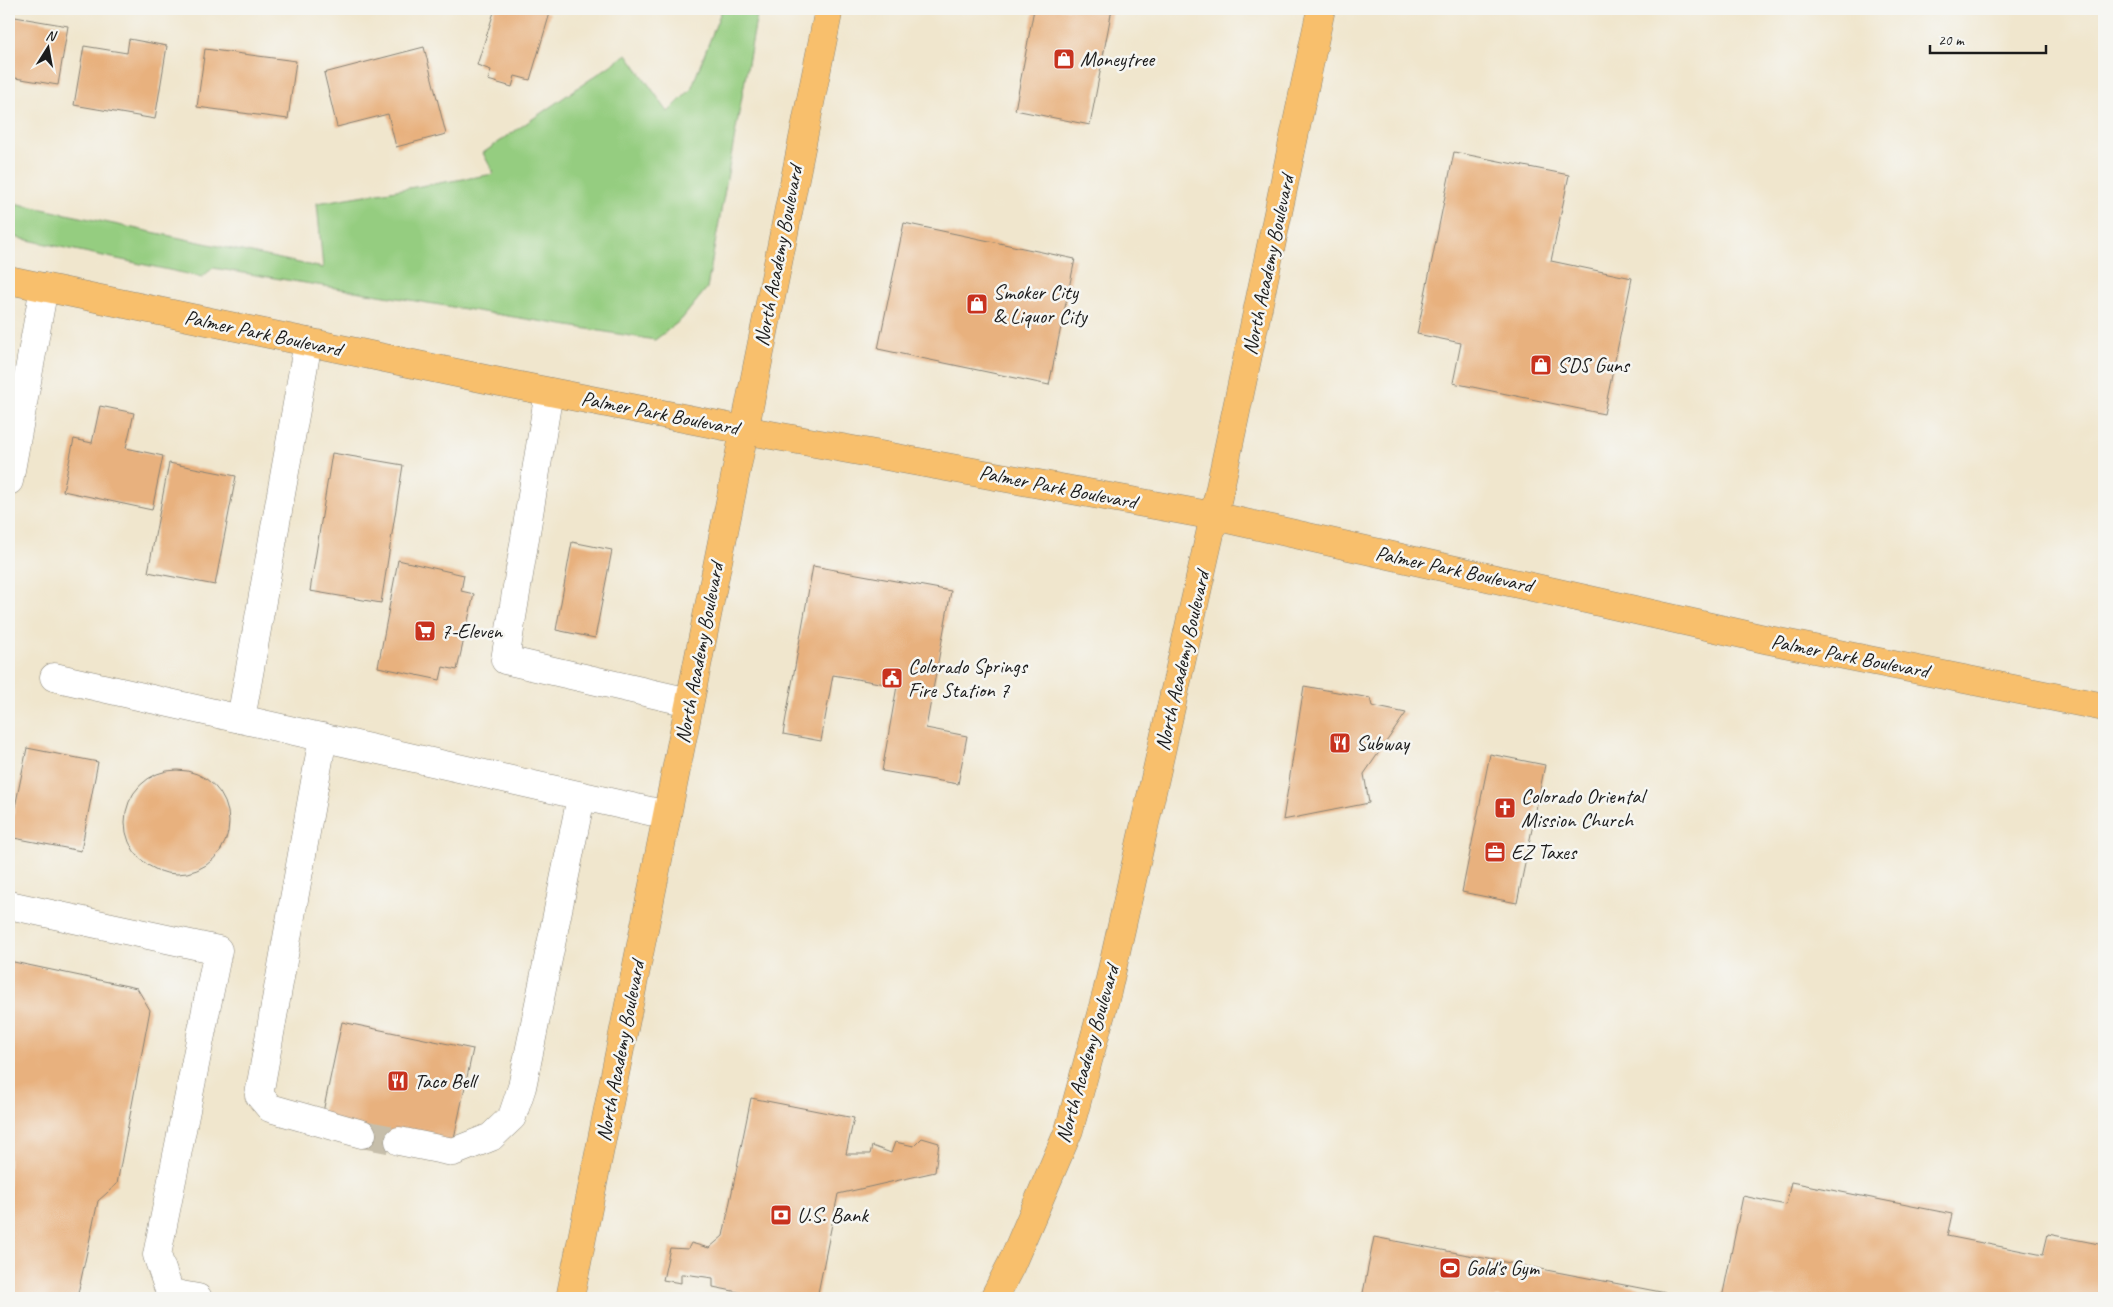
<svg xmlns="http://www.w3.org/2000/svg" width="2113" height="1307" viewBox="0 0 2113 1307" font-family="Caveat,sans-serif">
<rect width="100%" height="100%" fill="#f6f6f2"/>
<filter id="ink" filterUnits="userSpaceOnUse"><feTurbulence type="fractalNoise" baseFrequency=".02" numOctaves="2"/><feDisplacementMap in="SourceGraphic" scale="10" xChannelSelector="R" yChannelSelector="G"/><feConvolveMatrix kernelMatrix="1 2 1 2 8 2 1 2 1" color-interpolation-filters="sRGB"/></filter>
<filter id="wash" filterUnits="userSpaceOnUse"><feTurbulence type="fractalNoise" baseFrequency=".0096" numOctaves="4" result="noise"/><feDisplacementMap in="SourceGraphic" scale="20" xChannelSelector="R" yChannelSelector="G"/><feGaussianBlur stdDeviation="1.12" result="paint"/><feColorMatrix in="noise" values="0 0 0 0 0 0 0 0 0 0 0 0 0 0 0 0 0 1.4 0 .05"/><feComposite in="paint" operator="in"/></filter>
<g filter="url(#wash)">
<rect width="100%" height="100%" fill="#f0e6cd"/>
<path fill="#95cd80" stroke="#58744e" d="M 722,9 L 758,9 L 707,288 L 681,320 L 655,340 L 213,268 L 202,277 L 9,236 L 9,202 L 323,268 L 317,203 L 494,174 L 483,153 L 627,54 L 668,112 L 691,89 Z"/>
<g id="blocks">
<g fill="#e8b17e">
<path d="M 495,9 L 538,9 L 550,13 L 530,80 L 515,76 L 512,87 L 488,80 L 491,70 L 477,65 Z"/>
<path d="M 1034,9 L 1112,9 L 1090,125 L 1015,110 Z"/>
<path d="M 9,16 L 68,26 L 58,85 L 9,77 Z"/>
<path d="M 129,39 L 167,46 L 155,119 L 74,105 L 84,46 L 127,53 Z"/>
<path d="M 424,47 L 446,134 L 396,147 L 388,114 L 337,127 L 324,73 Z"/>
<path d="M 205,49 L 296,61 L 288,119 L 197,107 Z"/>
<path d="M 1454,152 L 1569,175 L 1551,261 L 1632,278 L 1604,414 L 1453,383 L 1461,343 L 1417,334 Z"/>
<path d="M 904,223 L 1075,259 L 1049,385 L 878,349 Z"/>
<path d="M 100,406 L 134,413 L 126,448 L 163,456 L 152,510 L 63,491 L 74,439 L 92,443 Z"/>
<path d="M 332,453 L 403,465 L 381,603 L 310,591 Z"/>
<path d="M 169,463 L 236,476 L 215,585 L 148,572 Z"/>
<path d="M 572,542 L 612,550 L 595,638 L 556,630 Z"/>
<path d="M 398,560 L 464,575 L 461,591 L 474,594 L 457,670 L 443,667 L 440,680 L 378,667 Z"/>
<path d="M 813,566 L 951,591 L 926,728 L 967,736 L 958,784 L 882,771 L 897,686 L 833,675 L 821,741 L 783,734 Z"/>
<path d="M 1304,686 L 1370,698 L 1372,706 L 1406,713 L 1364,774 L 1369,803 L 1283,820 Z"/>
<path d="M 27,748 L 98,762 L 81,851 L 9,837 Z"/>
<path d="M 1490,754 L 1545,765 L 1517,903 L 1462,892 Z"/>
<circle cx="177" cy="822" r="52"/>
<path d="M 9,961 L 137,988 L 150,1010 L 117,1184 L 98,1201 L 77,1298 L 9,1298 Z"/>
<path d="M 342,1022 L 473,1049 L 453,1143 L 397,1150 L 360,1142 L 323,1112 Z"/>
<path d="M 751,1098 L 854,1118 L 846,1154 L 870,1154 L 872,1146 L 891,1153 L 895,1142 L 914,1146 L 922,1138 L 939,1143 L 935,1172 L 838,1194 L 817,1298 L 768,1298 L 713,1287 L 713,1278 L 684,1274 L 681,1274 L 681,1283 L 663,1280 L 670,1248 L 688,1249 L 691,1243 L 709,1248 L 723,1236 Z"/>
<path d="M 1791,1182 L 1952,1214 L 1947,1236 L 2043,1255 L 2048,1234 L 2104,1245 L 2104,1298 L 1722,1298 L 1743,1196 L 1786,1205 Z"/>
<path d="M 1374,1237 L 1687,1297 L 1686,1298 L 1362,1298 Z"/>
</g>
</g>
</g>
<g filter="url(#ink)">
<use href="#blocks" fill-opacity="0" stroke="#868174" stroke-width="1"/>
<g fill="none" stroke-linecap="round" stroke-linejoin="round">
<path stroke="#c6beaa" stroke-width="28" stroke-dasharray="28 14" stroke-linecap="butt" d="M 362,1134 L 399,1141"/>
<g stroke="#868174" stroke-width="29">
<g id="minor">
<path d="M 549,392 L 505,660 L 689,702"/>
<path d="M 9,481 L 44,287"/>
<path d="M 54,677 L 667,815"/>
<path d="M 241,719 L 308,342"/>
<path d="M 323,737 L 259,1095 L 270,1108 L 362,1134"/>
<path d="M 9,905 L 218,950 L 157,1255 L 170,1293 L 198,1298"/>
<path d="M 399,1141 L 453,1152 L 491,1137 L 512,1117 L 522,1087 L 581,797"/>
</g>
</g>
<g stroke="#868174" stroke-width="29">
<path id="major" d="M 9,280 L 500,382 L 744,430 L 1214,516 L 1769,640 L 2104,707"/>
</g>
<g stroke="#868174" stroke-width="29">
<g id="highway">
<path d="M 570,1298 L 829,9"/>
<path d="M 994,1298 L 1011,1265 L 1069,1130 L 1107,992 L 1214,516 L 1321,9"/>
</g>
</g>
<use href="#minor" stroke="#fff" stroke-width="28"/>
<use href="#major" stroke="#f8bf6c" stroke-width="28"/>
<use href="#highway" stroke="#f8bf6c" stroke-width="28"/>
</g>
</g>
<defs>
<g id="shop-square" transform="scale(1.125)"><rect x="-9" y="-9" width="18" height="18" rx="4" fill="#c8321e" stroke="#f6f6f2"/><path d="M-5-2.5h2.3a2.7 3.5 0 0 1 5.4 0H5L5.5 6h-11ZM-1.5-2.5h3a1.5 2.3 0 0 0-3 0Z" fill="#fff"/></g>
<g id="supermarket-square" transform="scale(1.125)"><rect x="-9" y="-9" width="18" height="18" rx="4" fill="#c8321e" stroke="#f6f6f2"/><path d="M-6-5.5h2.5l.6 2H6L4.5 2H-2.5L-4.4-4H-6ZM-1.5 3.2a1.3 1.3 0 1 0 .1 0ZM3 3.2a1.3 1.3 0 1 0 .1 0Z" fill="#fff"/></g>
<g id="civic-square" transform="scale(1.125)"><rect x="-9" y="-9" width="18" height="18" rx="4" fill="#c8321e" stroke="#f6f6f2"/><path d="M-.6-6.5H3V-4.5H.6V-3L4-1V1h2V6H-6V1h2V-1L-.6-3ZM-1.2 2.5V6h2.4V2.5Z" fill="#fff"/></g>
<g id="restaurant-square" transform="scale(1.125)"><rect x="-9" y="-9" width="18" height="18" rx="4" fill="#c8321e" stroke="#f6f6f2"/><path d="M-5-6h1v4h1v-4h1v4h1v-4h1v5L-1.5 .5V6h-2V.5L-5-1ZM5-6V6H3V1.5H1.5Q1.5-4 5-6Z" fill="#fff"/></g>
<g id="church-square" transform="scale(1.125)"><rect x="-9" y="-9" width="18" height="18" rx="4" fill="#c8321e" stroke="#f6f6f2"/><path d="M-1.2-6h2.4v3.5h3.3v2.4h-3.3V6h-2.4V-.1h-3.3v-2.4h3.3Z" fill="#fff"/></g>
<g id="office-square" transform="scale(1.125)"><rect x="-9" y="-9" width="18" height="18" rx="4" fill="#c8321e" stroke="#f6f6f2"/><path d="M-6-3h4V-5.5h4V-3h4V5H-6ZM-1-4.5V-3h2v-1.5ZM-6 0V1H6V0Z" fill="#fff"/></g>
<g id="bank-square" transform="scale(1.125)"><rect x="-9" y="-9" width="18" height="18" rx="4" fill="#c8321e" stroke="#f6f6f2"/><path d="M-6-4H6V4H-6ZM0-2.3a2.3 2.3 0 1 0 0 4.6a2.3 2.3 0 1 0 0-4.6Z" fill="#fff"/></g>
<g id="stadium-square" transform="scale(1.125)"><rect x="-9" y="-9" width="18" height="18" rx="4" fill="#c8321e" stroke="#f6f6f2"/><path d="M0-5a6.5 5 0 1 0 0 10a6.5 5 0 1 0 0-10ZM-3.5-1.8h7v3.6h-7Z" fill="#fff"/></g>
</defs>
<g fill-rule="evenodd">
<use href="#shop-square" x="1064" y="59"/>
<use href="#shop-square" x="977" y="304"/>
<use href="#shop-square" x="1541" y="365"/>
<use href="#supermarket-square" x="425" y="631"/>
<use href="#civic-square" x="892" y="678"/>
<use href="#restaurant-square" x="1340" y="743"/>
<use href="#church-square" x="1505" y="808"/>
<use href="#office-square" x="1495" y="852"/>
<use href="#restaurant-square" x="398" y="1081"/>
<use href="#bank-square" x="781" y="1215"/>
<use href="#stadium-square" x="1450" y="1268"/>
</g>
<g text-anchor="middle" stroke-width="5" stroke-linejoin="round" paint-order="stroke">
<g font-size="21" fill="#1c1c1c" stroke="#f6f6f2" text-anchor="start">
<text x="1080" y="66">Moneytree</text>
<text x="993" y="299">Smoker City<tspan x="993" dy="24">&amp; Liquor City</tspan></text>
<text x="1557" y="372">SDS Guns</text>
<text x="441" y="638">7-Eleven</text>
<text x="908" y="673">Colorado Springs<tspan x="908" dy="24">Fire Station 7</tspan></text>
<text x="1356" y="750">Subway</text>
<text x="1521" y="803">Colorado Oriental<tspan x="1521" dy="24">Mission Church</tspan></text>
<text x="1511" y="859">EZ Taxes</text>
<text x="414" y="1088">Taco Bell</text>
<text x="797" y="1222">U.S. Bank</text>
<text x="1466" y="1275">Gold's Gym</text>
</g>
<g font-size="21" fill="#1c1c1c" stroke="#f6f6f2">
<text transform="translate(778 256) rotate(-79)" y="7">North Academy Boulevard</text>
<text transform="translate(1268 265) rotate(-78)" y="7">North Academy Boulevard</text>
<text transform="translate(263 333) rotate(12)" y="7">Palmer Park Boulevard</text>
<text transform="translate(660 413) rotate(11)" y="7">Palmer Park Boulevard</text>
<text transform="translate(1058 487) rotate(11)" y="7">Palmer Park Boulevard</text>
<text transform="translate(1454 569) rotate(12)" y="7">Palmer Park Boulevard</text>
<text transform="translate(699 653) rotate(-79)" y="7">North Academy Boulevard</text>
<text transform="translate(1850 656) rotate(11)" y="7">Palmer Park Boulevard</text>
<text transform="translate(1182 661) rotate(-77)" y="7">North Academy Boulevard</text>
<text transform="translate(620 1051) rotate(-79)" y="7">North Academy Boulevard</text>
<text transform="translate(1087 1054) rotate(-74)" y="7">North Academy Boulevard</text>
</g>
</g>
<rect width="2113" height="1307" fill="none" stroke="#f6f6f2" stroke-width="30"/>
<g transform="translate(48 48) rotate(11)" stroke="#f6f6f2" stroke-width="4" paint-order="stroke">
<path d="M0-4L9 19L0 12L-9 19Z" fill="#1c1c1c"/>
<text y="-8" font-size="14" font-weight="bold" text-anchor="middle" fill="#1c1c1c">N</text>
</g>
<path d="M1930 45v8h116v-8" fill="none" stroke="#1c1c1c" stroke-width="2.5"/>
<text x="1938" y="45" font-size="15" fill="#1c1c1c" stroke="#f6f6f2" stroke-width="4" paint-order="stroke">20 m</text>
</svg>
